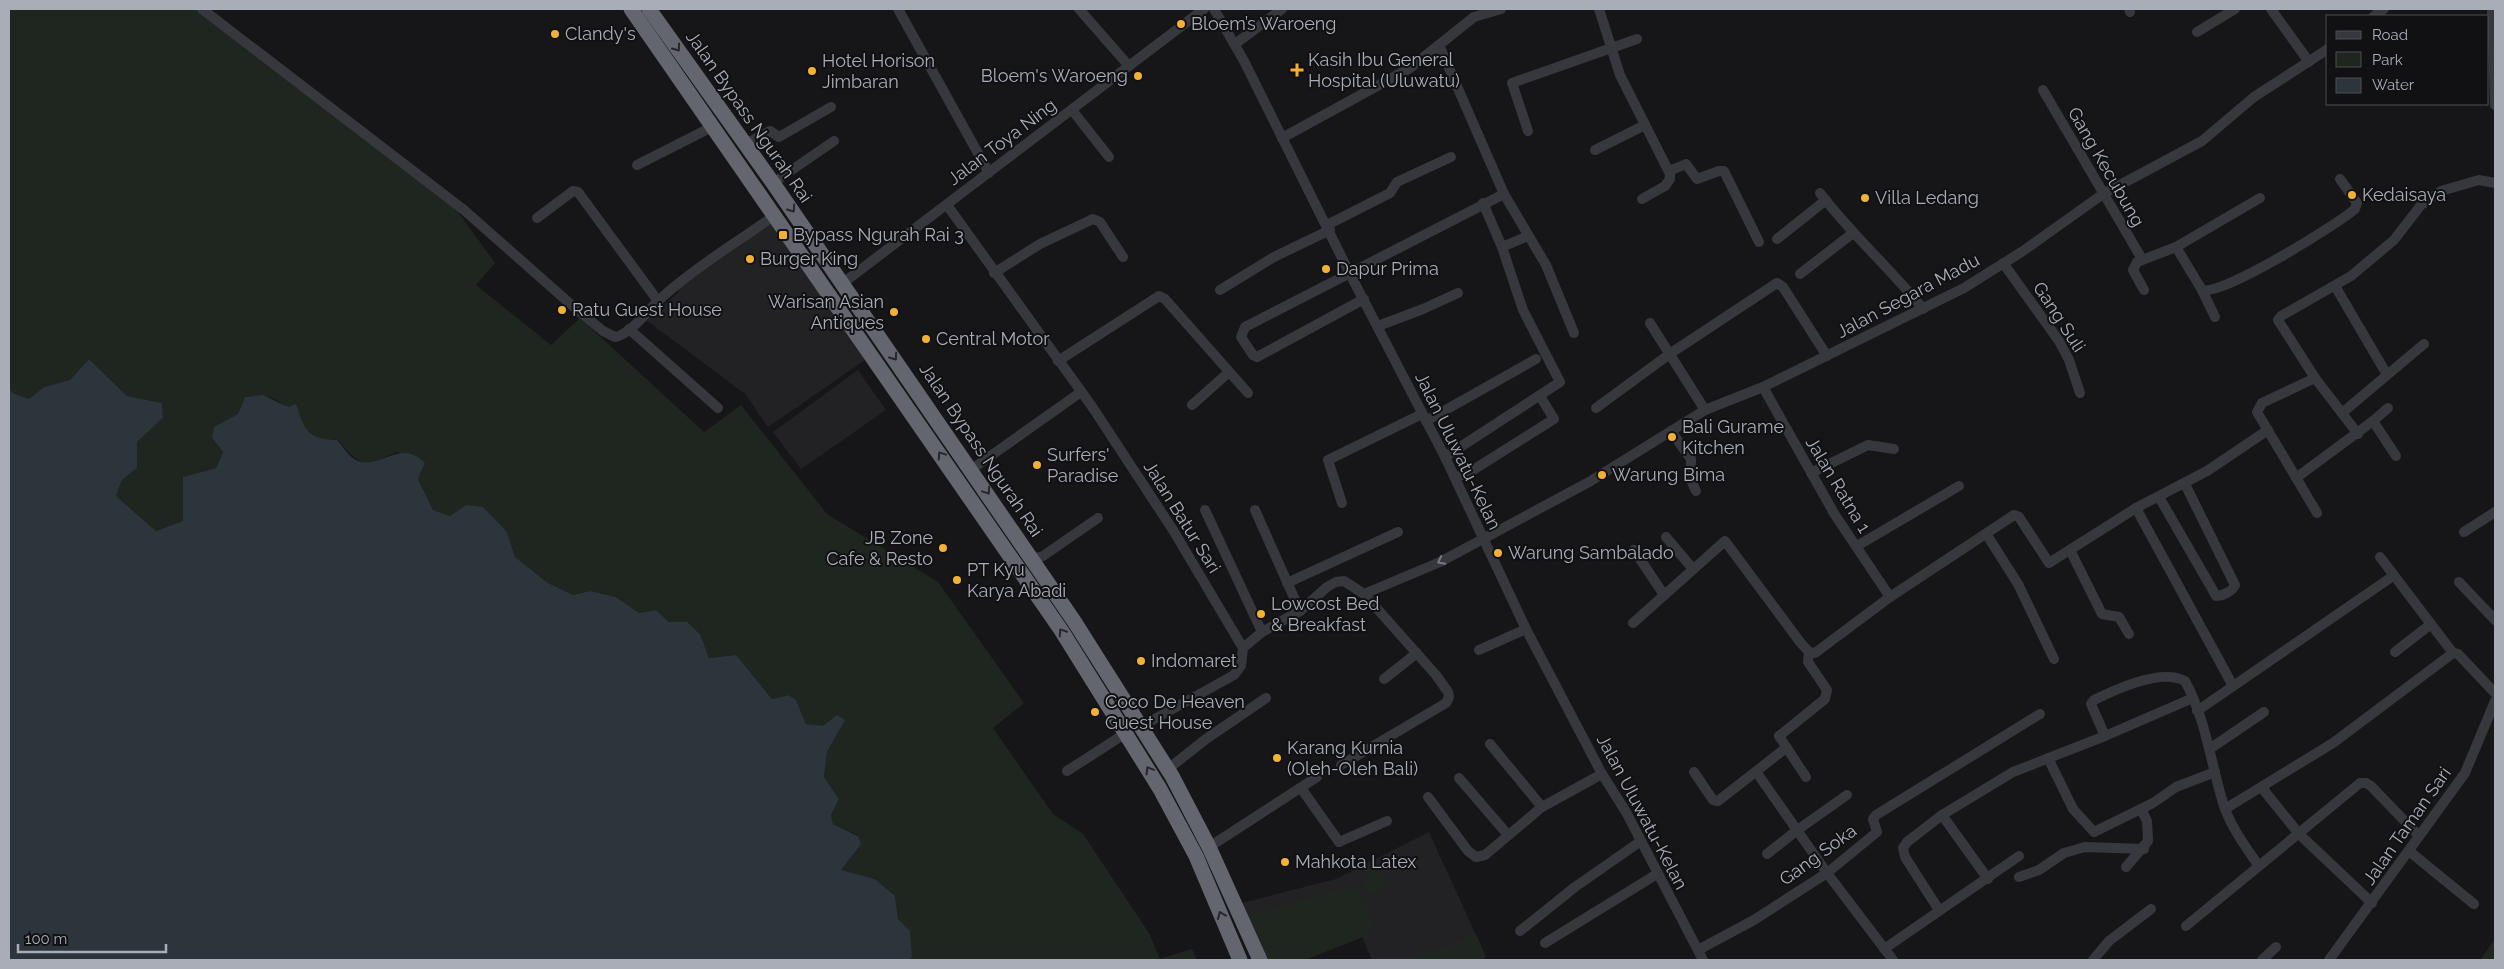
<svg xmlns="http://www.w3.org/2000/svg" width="2504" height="969" viewBox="0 0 2504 969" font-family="Raleway,sans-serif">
<rect width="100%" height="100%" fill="#161618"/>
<g fill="#222225">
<path d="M 771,224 L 865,360 L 768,427 L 745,394 L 646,320 L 679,292 L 677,289 Z"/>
<path d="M 858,370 L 886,410 L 801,469 L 773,432 Z"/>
<path d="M 1429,832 L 1486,957 L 1481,960 L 1372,960 L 1362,937 L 1305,960 L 1266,960 L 1238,904 L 1336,879 Z"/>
</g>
<g fill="#1e261f">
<path d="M 9,9 L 202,9 L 453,205 L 495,263 L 476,285 L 551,345 L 580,318 L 704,432 L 741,405 L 827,514 L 938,582 L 1024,703 L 993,728 L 1053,814 L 1083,834 L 1149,933 L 1160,959 L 1192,949 L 1197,960 L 909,960 L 912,957 L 898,919 L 895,896 L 875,879 L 840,870 L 858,835 L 833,824 L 831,815 L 839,799 L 824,777 L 827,752 L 844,720 L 823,727 L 806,724 L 796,700 L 789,695 L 772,699 L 736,655 L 709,658 L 700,634 L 687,622 L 669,622 L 656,610 L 639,613 L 616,597 L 590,591 L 573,595 L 548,583 L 515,557 L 507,532 L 466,505 L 450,516 L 433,510 L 418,479 L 425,463 L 397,452 C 364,467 361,468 338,440 C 332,439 323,441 318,438 C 287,426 295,390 245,397 L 238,414 L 212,438 L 223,452 L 216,468 L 184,477 L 183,521 L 156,531 L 116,496 L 122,480 L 137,468 L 137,442 L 163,418 L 162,403 L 127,396 L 89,359 L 70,380 L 44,387 L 29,399 L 13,393 L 9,389 Z"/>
<circle cx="1374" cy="883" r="11"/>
<path d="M 1348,886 L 1357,887 L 1376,928 L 1363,937 L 1305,960 L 1266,960 L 1245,917 Z"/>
<path d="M 1476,934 L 1486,957 L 1482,960 L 1409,960 Z"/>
<path d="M 2495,939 L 2495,960 L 2480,960 Z"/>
</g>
<path fill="#2c353c" d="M 89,359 L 127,396 L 162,403 L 163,418 L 137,442 L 137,468 L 122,480 L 116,496 L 156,531 L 183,521 L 183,477 L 216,468 L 223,452 L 212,438 L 214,427 L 238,414 L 245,397 L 263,395 L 288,407 L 296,404 C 305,431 307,439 337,440 C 342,445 349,457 356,460 C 381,471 399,437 425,463 L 418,479 L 433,510 L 450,516 L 466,505 L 483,507 L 507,532 L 515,557 L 548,583 L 573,595 L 590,591 L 616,597 L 639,613 L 656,610 L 669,622 L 687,622 L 700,634 L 709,658 L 736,655 L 772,699 L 789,695 L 796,700 L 806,724 L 823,726 L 837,715 L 845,720 L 827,752 L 824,777 L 839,799 L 831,815 L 833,824 L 858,836 L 861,844 L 841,870 L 875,879 L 895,896 L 898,919 L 910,931 L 912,957 L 909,960 L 9,960 L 9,389 L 13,393 L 29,399 L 44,387 L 70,380 Z"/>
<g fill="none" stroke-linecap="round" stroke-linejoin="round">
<g stroke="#37383d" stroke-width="10">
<path d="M 202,9 L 464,210 L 575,308 L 603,331 L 615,337 C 630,334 645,314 656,303 C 689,271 738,242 775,215"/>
<path d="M 898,9 L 989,173"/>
<path d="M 1079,9 L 1129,66"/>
<path d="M 1214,9 L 1244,61 L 1350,274 L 1445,457 L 1526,629 L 1602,774 L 1626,812 L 1703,960"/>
<path d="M 1599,9 L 1620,75 L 1670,174 L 1670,179 L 1665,186 L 1642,199"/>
<path d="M 2129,9 L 2130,12"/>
<path d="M 2271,9 L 2309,62"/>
<path d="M 2492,9 L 2495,105"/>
<path d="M 2374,16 L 2384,9"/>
<path d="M 2197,32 L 2235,9"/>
<path d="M 1235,44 L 1282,9"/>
<path d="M 1439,45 L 1504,194 L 1546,265 L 1574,333"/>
<path d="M 2043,90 L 2142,259"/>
<path d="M 1072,110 L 1109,157"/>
<path d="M 1528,131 L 1512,83 L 1637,39"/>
<path d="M 1282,138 L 1410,68 L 1474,17 L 1501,9"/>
<path d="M 746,144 L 770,131 L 779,137 L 831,107"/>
<path d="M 1595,150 L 1645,125"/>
<path d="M 637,165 L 714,126"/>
<path d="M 1669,171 L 1686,164 L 1697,179 L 1719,171 L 1724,171 L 1759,242"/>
<path d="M 773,183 L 834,141"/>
<path d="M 1820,193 C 1851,234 1890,268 1923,309"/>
<path d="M 947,205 L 1091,405 L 1173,530 L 1243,648 L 1241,666 L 1234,675 L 1142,726"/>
<path d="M 537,218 L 573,191 L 578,192 L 658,301"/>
<path d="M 1327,225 L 1390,193 L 1397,182 L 1451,157"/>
<path d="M 1777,239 L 1826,200"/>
<path d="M 1502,247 L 1528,236"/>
<path d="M 2176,247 L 2202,290 C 2222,296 2335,226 2355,209 L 2357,203 L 2340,179"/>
<path d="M 2003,263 L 2059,341 L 2069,360 L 2080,393"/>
<path d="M 994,273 L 1040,244 L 1093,219 L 1100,222 L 1123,257"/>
<path d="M 1800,274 L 1853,233"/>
<path d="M 843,283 L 1204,9"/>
<path d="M 2335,286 L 2386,373"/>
<path d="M 1220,290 L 1274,257 L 1330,230"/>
<path d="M 2144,290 L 2133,270 L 2137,262 L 2176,247 L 2260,198"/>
<path d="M 2202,290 L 2215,317"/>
<path d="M 1364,299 L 1257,357 L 1253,355 L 1241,337 L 1245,327 L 1504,194"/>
<path d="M 1650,323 L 1705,410"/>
<path d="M 1378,326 L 1423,309 L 1458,293"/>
<path d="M 629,329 L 718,408"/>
<path d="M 1058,361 L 1159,296 L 1165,299 L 1248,393"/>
<path d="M 2315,378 L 2262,403 L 2257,412 L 2317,513"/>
<path d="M 1763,387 L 1835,515 L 1890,597"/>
<path d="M 1192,405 L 1229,372"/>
<path d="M 1596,408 L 1671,353 L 1777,283 L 1783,287 L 1827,356"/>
<path d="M 2388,408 L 2373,421 L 2396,456"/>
<path d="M 2342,413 L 2424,344"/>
<path d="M 1426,421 L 1536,359"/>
<path d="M 1671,431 L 1691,459 L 1691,480 L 1696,491"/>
<path d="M 2358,434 L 2315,378 L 2278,320 L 2281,316 L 2351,276 L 2394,240 L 2421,205 L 2441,191 L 2479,180 L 2495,183"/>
<path d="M 1445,457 L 1560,382 L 1523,310 L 1502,247 L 1483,203"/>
<path d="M 972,469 L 1081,392"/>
<path d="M 1811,473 L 1868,445 L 1894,449"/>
<path d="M 1455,478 L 1473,470 L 1554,419 L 1540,396"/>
<path d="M 2296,478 L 2373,421"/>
<path d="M 2159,497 L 2211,587 L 2216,596 C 2222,596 2233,591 2235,585 L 2185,484"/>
<path d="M 1342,503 L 1328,460 L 1422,414"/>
<path d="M 2136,508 L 2233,686"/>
<path d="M 1205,510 L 1262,632"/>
<path d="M 1255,510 L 1300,611"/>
<path d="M 2464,532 L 2495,512"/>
<path d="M 1987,535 L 2018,584 L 2054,659"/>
<path d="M 1666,537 L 1693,569"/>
<path d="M 1857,546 L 1959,486"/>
<path d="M 1634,550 L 1664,595"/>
<path d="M 2070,550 L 2102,614 L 2119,617 L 2129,634"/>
<path d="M 2380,557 L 2453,653"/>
<path d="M 1033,559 L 1043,556 L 1098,518"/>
<path d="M 2459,582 L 2495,620"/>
<path d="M 1287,583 L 1398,532"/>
<path d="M 1364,594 L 1440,562 L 1589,482 L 1705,410 L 1763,387 L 1964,288 L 2023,251 L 2103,194 L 2202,141 L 2254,97 L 2328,49"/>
<path d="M 1633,623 L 1725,541 L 1800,642 L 1809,652 L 1815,653 L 1890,597 L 2014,515 L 2019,517 L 2049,563 L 2136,508 L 2207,471 L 2268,430"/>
<path d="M 1243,648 L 1262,632 L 1300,611 L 1327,587 L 1336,582 L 1344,581 L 1364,594 L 1436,675 L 1448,692 L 1449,697 L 1446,703 L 1341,765"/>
<path d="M 1479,650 L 1526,629"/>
<path d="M 2395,652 L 2431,624"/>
<path d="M 1384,679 L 1417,653"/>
<path d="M 2197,711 L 2393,576"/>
<path d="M 2105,736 L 2091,704 L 2094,700 C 2116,689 2162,668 2185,681 C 2207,721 2211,767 2225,809 C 2233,830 2246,847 2258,865"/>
<path d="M 1490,744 L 1542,807"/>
<path d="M 2211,748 L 2264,712"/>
<path d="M 2048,758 L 2073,809 L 2094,832 L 2153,803 L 2176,787 L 2215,772"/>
<path d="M 1168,769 L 1206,739 L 1266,698"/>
<path d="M 1067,771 L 1126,733"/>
<path d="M 1694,772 L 1713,800 L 1718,801 L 1786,748"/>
<path d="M 1757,773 L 1827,873 L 1893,960"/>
<path d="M 1806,777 L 1779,736 L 1825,699 L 1827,690 L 1808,662 L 1809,652"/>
<path d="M 1459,778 L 1508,835"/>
<path d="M 1301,788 L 1339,842 L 1387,821"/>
<path d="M 2262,788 L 2299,834 L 2372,903"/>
<path d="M 1428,797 L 1468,851 L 1476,857 L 1485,855 L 1542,807 L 1602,774"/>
<path d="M 2225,809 L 2333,743 L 2453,653 L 2458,654 L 2495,693"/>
<path d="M 1942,815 L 1988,879"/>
<path d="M 1209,847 L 1317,777"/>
<path d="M 2409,851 L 2474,904"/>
<path d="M 1767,854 L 1796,831 L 1847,795"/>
<path d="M 2126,867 L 2148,841 L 2147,821 L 2141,809"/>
<path d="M 2019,877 L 2039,870 L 2064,853 L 2085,847 L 2144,849"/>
<path d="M 1939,910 L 1905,857 L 1903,848 L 1907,842 L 1942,815 L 2013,772 L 2105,736 L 2193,698"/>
<path d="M 2186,926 L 2360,783 L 2366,783 L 2371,786 L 2419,836"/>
<path d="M 1520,931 L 1575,887 L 1641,841"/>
<path d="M 1545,943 L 1657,874"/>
<path d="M 1884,949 L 2019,856"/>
<path d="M 1698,950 L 1754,920 L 1827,873 L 1877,832 L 1873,819 L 1876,815 L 2040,714"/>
<path d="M 2093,960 L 2109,941 L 2151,909"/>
<path d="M 2262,960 L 2276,947"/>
<path d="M 2329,960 L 2465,773 L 2495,701"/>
</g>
<g stroke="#63666e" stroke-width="15">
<path d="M 631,9 L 1061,630 L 1160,789 L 1196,856 L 1240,960"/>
<path d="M 649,9 L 773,183 L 1074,621 L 1172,776 L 1209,847 L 1260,960"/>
</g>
</g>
<defs><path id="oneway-chevron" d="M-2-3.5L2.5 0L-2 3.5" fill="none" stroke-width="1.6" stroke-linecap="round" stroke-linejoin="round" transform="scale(1.25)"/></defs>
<g stroke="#26262a">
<use href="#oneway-chevron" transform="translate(677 48) rotate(54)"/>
<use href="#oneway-chevron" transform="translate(792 209) rotate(55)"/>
<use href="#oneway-chevron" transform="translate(894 357) rotate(55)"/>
<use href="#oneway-chevron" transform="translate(941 455) rotate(-124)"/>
<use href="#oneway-chevron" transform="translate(987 491) rotate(56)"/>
<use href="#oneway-chevron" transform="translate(1062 632) rotate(-123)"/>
<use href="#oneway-chevron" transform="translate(1149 770) rotate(-121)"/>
<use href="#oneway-chevron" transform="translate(1221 915) rotate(-113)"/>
</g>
<use stroke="#757881" href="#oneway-chevron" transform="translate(1441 561) rotate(153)"/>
<g fill="#f2b134" stroke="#111113" stroke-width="2">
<circle cx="1181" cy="24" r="5"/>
<circle cx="555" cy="34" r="5"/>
<path d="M1294.5 62.5h5v5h5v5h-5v5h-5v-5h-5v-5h5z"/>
<circle cx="812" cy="71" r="5"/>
<circle cx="1138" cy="76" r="5"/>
<circle cx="2352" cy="195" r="5"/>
<circle cx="1865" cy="198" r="5"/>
<rect x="778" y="230" width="10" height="10" rx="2.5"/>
<circle cx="750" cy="259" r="5"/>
<circle cx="1326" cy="269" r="5"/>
<circle cx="562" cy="310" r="5"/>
<circle cx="894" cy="312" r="5"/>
<circle cx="926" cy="339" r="5"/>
<circle cx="1672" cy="437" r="5"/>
<circle cx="1037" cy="465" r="5"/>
<circle cx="1602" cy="475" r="5"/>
<circle cx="943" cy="548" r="5"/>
<circle cx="1498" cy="553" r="5"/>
<circle cx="957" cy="580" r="5"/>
<circle cx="1261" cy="614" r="5"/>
<circle cx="1141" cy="661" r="5"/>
<circle cx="1095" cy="712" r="5"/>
<circle cx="1277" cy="758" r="5"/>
<circle cx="1285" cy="862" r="5"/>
</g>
<g text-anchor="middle" stroke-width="4" stroke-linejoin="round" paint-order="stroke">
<g font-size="18" fill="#a8adb8" stroke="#111113" text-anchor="start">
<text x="1191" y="30">Bloem’s Waroeng</text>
<text x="565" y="40">Clandy's</text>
<text x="1308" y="66">Kasih Ibu General<tspan x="1308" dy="21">Hospital (Uluwatu)</tspan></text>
<text x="822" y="67">Hotel Horison<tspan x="822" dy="21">Jimbaran</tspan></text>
<text x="1128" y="82" text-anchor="end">Bloem's Waroeng</text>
<text x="2362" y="201">Kedaisaya</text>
<text x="1875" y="204">Villa Ledang</text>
<text x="793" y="241">Bypass Ngurah Rai 3</text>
<text x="760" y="265">Burger King</text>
<text x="1336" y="275">Dapur Prima</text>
<text x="884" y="308" text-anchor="end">Warisan Asian<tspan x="884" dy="21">Antiques</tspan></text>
<text x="572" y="316">Ratu Guest House</text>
<text x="936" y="345">Central Motor</text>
<text x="1682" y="433">Bali Gurame<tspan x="1682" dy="21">Kitchen</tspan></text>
<text x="1047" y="461">Surfers'<tspan x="1047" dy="21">Paradise</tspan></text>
<text x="1612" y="481">Warung Bima</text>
<text x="933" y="544" text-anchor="end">JB Zone<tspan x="933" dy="21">Cafe &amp; Resto</tspan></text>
<text x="1508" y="559">Warung Sambalado</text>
<text x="967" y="576">PT Kyu<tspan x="967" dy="21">Karya Abadi</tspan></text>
<text x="1271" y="610">Lowcost Bed<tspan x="1271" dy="21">&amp; Breakfast</tspan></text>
<text x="1151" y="667">Indomaret</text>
<text x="1105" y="708">Coco De Heaven<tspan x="1105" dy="21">Guest House</tspan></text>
<text x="1287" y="754">Karang Kurnia<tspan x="1287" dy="21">(Oleh-Oleh Bali)</tspan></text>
<text x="1295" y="868">Mahkota Latex</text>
</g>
<g font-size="18" fill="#a8adb8" stroke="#111113">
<text transform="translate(749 117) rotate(55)" y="6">Jalan Bypass Ngurah Rai</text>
<text transform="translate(1002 142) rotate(-37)" y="6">Jalan Toya Ning</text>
<text transform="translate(2106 167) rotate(60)" y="6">Gang Kecubung</text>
<text transform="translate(1908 296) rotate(-28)" y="6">Jalan Segara Madu</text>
<text transform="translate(2059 317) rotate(57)" y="6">Gang Suli</text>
<text transform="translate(981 450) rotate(56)" y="6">Jalan Bypass Ngurah Rai</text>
<text transform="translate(1458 451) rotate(64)" y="6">Jalan Uluwatu-Kelan</text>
<text transform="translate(1838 485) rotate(59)" y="6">Jalan Ratna 1</text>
<text transform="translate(1182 517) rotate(58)" y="6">Jalan Batur Sari</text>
<text transform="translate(1642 812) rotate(62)" y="6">Jalan Uluwatu-Kelan</text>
<text transform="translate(2407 826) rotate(-55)" y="6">Jalan Taman Sari</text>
<text transform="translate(1818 855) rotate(-36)" y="6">Gang Soka</text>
</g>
</g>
<rect width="2504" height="969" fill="none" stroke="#a8adb8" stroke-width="20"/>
<rect x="2326" y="15" width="162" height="90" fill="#111113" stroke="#4d4f55"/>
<rect x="2336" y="31" width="25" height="8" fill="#37383d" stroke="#4d4f55"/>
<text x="2372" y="40" font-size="15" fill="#a8adb8">Road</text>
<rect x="2336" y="52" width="25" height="15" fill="#1e261f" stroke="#4d4f55"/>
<text x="2372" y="65" font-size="15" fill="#a8adb8">Park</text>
<rect x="2336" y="78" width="25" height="15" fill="#2c353c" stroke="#4d4f55"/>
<text x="2372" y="90" font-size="15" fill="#a8adb8">Water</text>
<path d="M18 944v8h148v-8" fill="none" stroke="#a8adb8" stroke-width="2.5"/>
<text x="25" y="944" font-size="15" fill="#a8adb8" stroke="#111113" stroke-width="4" paint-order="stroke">100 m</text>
</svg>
